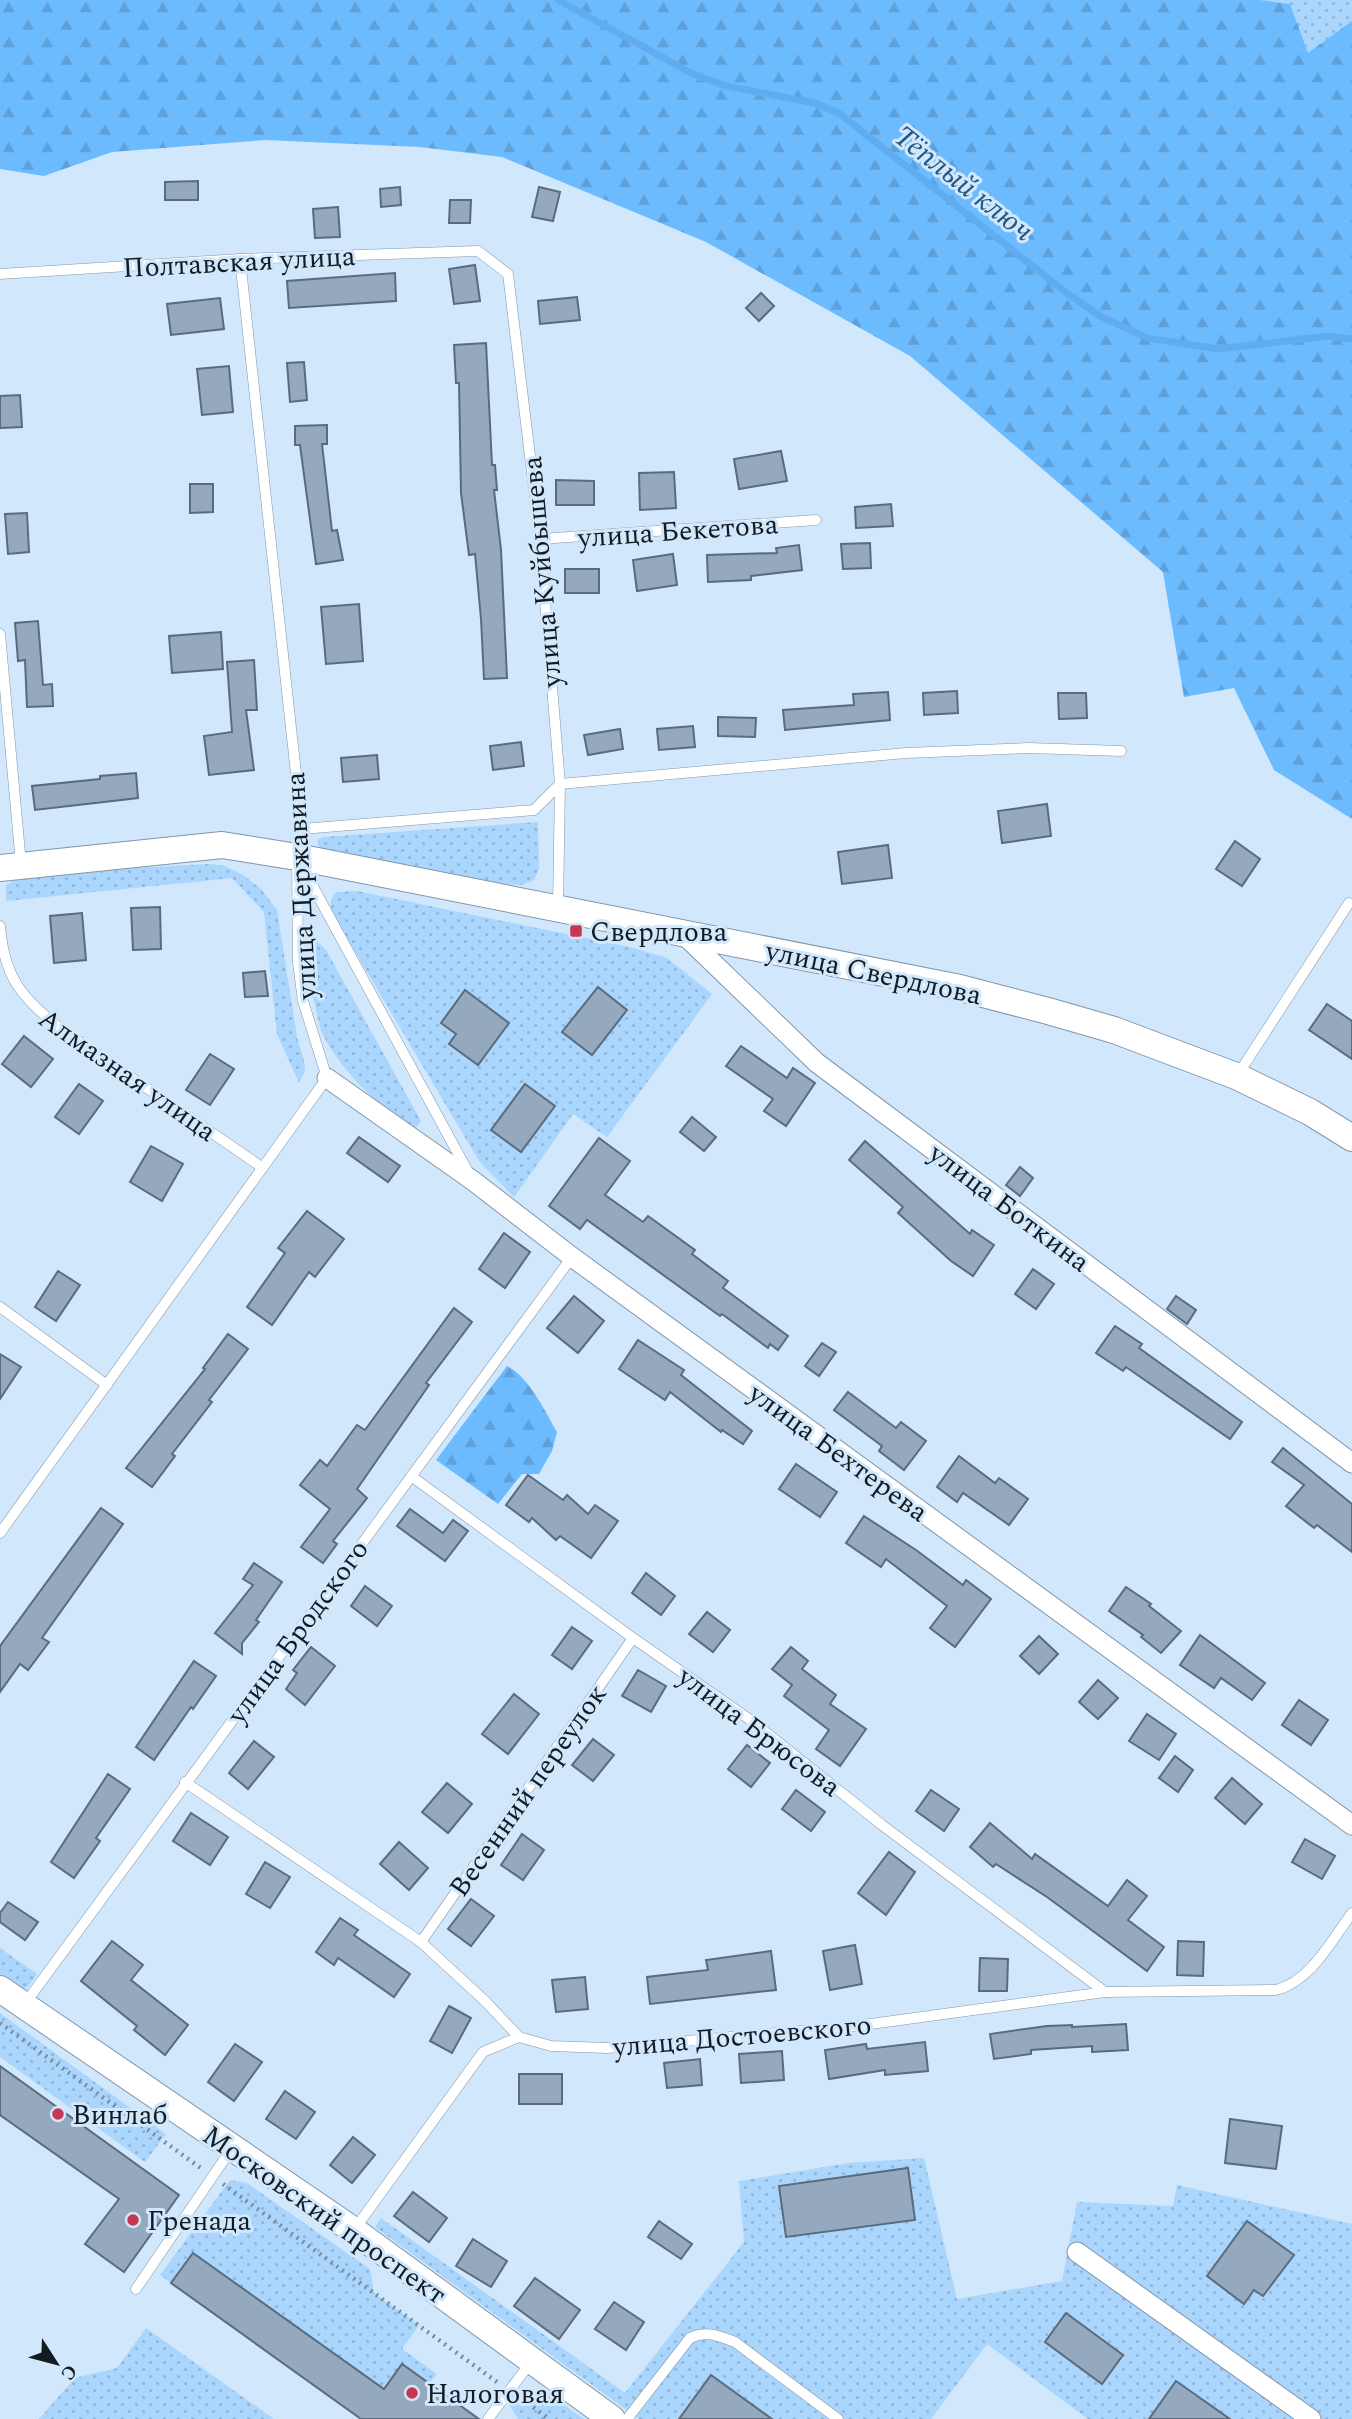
<svg xmlns="http://www.w3.org/2000/svg" width="1352" height="2419" viewBox="0 0 1352 2419" font-family="Spectral,serif">
<defs>
<pattern id="grass-dots" width="8" height="8" patternUnits="userSpaceOnUse" patternTransform="scale(1.75)"><rect width="8" height="8" fill="#aad5fc"/><path d="M2 2h.1M6 6h.1" fill="none" stroke="#91b6d8" stroke-width="1.8" stroke-linecap="round"/></pattern>
<pattern id="forest-firs" width="22" height="20" patternUnits="userSpaceOnUse" patternTransform="scale(1.75)"><rect width="22" height="20" fill="#6dbbff"/><path d="M5 1l3.5 6h-7zM16 11l3.5 6h-7z" fill="#5ea0da"/></pattern>
</defs>
<rect width="100%" height="100%" fill="#d1e7fc"/>
<g fill="url(#grass-dots)">
<path d="M 1260,0 L 1352,0 L 1352,21 L 1308,54 L 1290,4 Z"/>
<path d="M 538,822 L 539,869 L 534,880 L 522,885 L 504,884 L 319,848 L 317,840 L 323,837 Z"/>
<path d="M 210,864 L 225,866 L 243,875 L 261,889 L 277,910 L 297,1037 L 304,1061 L 305,1071 L 299,1083 L 277,1034 L 264,912 L 232,878 L 6,901 L 6,885 L 15,880 L 135,868 Z"/>
<path d="M 357,891 L 634,948 L 667,958 L 712,994 L 607,1137 L 573,1114 L 514,1197 L 479,1161 L 331,911 L 331,900 L 336,892 Z"/>
<path d="M 317,941 L 326,950 L 421,1121 L 416,1128 C 383,1113 338,1067 322,1033 C 318,1022 316,1008 313,996 C 308,978 304,961 310,943 Z"/>
<path d="M 0,1948 L 37,1974 L 28,1987 L 21,1990 L 0,1974 Z"/>
<path d="M 0,2013 L 166,2134 L 145,2162 L 0,2057 Z"/>
<path d="M 924,2158 L 957,2299 L 1062,2281 L 1077,2202 L 1173,2206 L 1177,2185 L 1352,2224 L 1352,2419 L 1088,2419 L 987,2344 L 931,2419 L 639,2419 L 375,2227 L 381,2218 L 625,2393 L 744,2242 L 739,2181 L 849,2163 Z"/>
<path d="M 230,2180 L 247,2183 L 370,2269 L 374,2293 L 419,2325 L 402,2349 L 437,2374 L 429,2383 L 402,2364 L 384,2389 L 193,2253 L 171,2283 L 160,2275 Z"/>
<path d="M 146,2328 L 274,2419 L 39,2419 L 75,2378 L 117,2368 Z"/>
<path d="M 528,2390 L 543,2390 L 584,2419 L 518,2419 L 508,2403 Z"/>
</g>
<g fill="url(#forest-firs)">
<path d="M 0,0 L 1260,0 L 1290,4 L 1308,53 L 1352,21 L 1352,819 L 1274,770 L 1234,688 L 1184,697 L 1163,572 L 910,356 L 706,242 L 502,157 L 420,147 L 265,140 L 112,152 L 44,176 L 0,169 Z"/>
<path d="M 507,1366 C 529,1377 545,1411 557,1432 L 552,1451 L 539,1474 L 522,1474 L 498,1504 L 436,1460 Z"/>
</g>
<g fill="none" stroke-linecap="round" stroke-linejoin="round">
<path stroke="#5fadf0" stroke-width="7" d="M 558,0 L 691,73 L 726,86 L 815,103 L 840,114 L 1068,294 L 1100,316 L 1147,338 L 1219,349 L 1328,336 L 1352,339"/>
</g>
<g fill="#94a9bd" stroke="#596c7f" stroke-width="2">
<path d="M 198,181 L 198,200 L 165,200 L 165,182 Z"/>
<path d="M 400,187 L 401,205 L 381,207 L 380,189 Z"/>
<path d="M 539,187 L 560,192 L 553,221 L 532,217 Z"/>
<path d="M 450,200 L 471,200 L 470,223 L 449,223 Z"/>
<path d="M 338,207 L 340,237 L 315,238 L 313,209 Z"/>
<path d="M 475,265 L 480,301 L 454,304 L 449,269 Z"/>
<path d="M 395,273 L 396,301 L 289,308 L 287,281 Z"/>
<path d="M 761,293 L 774,306 L 759,321 L 746,308 Z"/>
<path d="M 577,297 L 580,320 L 540,324 L 538,301 Z"/>
<path d="M 220,298 L 224,329 L 171,335 L 167,304 Z"/>
<path d="M 486,343 L 492,465 L 495,465 L 497,490 L 494,490 L 501,550 L 507,678 L 484,679 L 481,619 L 475,554 L 469,555 L 461,493 L 459,383 L 456,383 L 454,345 Z"/>
<path d="M 304,362 L 307,400 L 290,402 L 287,363 Z"/>
<path d="M 229,366 L 233,412 L 202,415 L 197,369 Z"/>
<path d="M 20,395 L 22,427 L 0,428 L 0,396 Z"/>
<path d="M 327,425 L 327,444 L 322,444 L 332,531 L 337,530 L 343,560 L 316,564 L 300,445 L 295,445 L 295,426 Z"/>
<path d="M 781,451 L 787,481 L 739,489 L 734,459 Z"/>
<path d="M 674,472 L 676,508 L 640,510 L 639,473 Z"/>
<path d="M 556,480 L 594,481 L 594,505 L 556,505 Z"/>
<path d="M 190,484 L 213,484 L 213,512 L 190,513 Z"/>
<path d="M 891,504 L 893,526 L 856,528 L 855,507 Z"/>
<path d="M 27,513 L 29,552 L 8,554 L 5,514 Z"/>
<path d="M 870,543 L 871,568 L 843,569 L 841,544 Z"/>
<path d="M 799,545 L 802,570 L 751,576 L 751,580 L 708,582 L 707,555 L 777,553 L 776,548 Z"/>
<path d="M 673,554 L 677,585 L 637,591 L 633,560 Z"/>
<rect x="565" y="569" width="34" height="24"/>
<path d="M 359,604 L 363,661 L 326,664 L 321,607 Z"/>
<path d="M 38,621 L 43,685 L 52,684 L 53,706 L 27,707 L 25,660 L 18,661 L 15,623 Z"/>
<path d="M 221,632 L 223,669 L 172,673 L 169,636 Z"/>
<path d="M 254,660 L 257,710 L 246,710 L 254,770 L 209,775 L 204,736 L 232,732 L 227,662 Z"/>
<path d="M 957,691 L 958,713 L 924,715 L 923,693 Z"/>
<path d="M 888,692 L 890,720 L 785,730 L 783,710 L 854,705 L 853,694 Z"/>
<path d="M 1058,693 L 1086,693 L 1087,718 L 1059,719 Z"/>
<path d="M 718,717 L 756,718 L 755,737 L 718,736 Z"/>
<path d="M 693,726 L 695,747 L 659,750 L 657,729 Z"/>
<path d="M 620,729 L 623,749 L 588,755 L 584,735 Z"/>
<path d="M 521,742 L 524,766 L 493,770 L 490,746 Z"/>
<path d="M 377,755 L 379,779 L 343,782 L 341,758 Z"/>
<path d="M 136,773 L 138,798 L 35,810 L 32,786 L 100,779 L 100,776 Z"/>
<path d="M 1047,804 L 1051,836 L 1002,843 L 998,811 Z"/>
<path d="M 1235,841 L 1260,859 L 1242,886 L 1216,869 Z"/>
<path d="M 888,845 L 892,878 L 842,884 L 838,852 Z"/>
<path d="M 160,907 L 161,949 L 133,950 L 131,908 Z"/>
<path d="M 82,913 L 86,960 L 54,963 L 50,916 Z"/>
<path d="M 265,971 L 268,996 L 245,997 L 243,973 Z"/>
<path d="M 598,987 L 627,1010 L 592,1055 L 562,1032 Z"/>
<path d="M 465,990 L 509,1023 L 478,1065 L 449,1044 L 456,1034 L 441,1023 Z"/>
<path d="M 1327,1004 L 1352,1021 L 1352,1059 L 1309,1030 Z"/>
<path d="M 24,1036 L 53,1059 L 31,1087 L 2,1064 Z"/>
<path d="M 741,1046 L 787,1078 L 793,1068 L 815,1083 L 786,1126 L 764,1111 L 773,1099 L 726,1066 Z"/>
<path d="M 210,1054 L 234,1069 L 210,1105 L 186,1090 Z"/>
<path d="M 79,1084 L 103,1101 L 79,1134 L 55,1117 Z"/>
<path d="M 525,1084 L 555,1106 L 521,1152 L 491,1130 Z"/>
<path d="M 692,1117 L 716,1137 L 704,1151 L 680,1132 Z"/>
<path d="M 359,1137 L 400,1166 L 388,1182 L 347,1153 Z"/>
<path d="M 599,1138 L 630,1161 L 605,1195 L 643,1222 L 648,1216 L 695,1250 L 692,1254 L 728,1281 L 723,1288 L 788,1336 L 778,1350 L 770,1344 L 768,1348 L 722,1314 L 720,1316 L 587,1220 L 580,1229 L 549,1206 Z"/>
<path d="M 865,1141 L 970,1234 L 972,1230 L 994,1245 L 973,1276 L 951,1261 L 898,1213 L 903,1207 L 849,1160 Z"/>
<path d="M 151,1146 L 183,1164 L 162,1201 L 130,1182 Z"/>
<path d="M 1020,1167 L 1033,1178 L 1020,1196 L 1006,1185 Z"/>
<path d="M 307,1211 L 344,1239 L 315,1277 L 309,1272 L 272,1325 L 247,1307 L 285,1253 L 278,1248 Z"/>
<path d="M 504,1233 L 530,1252 L 505,1288 L 479,1269 Z"/>
<path d="M 1033,1269 L 1054,1284 L 1036,1309 L 1015,1294 Z"/>
<path d="M 58,1271 L 80,1285 L 56,1321 L 35,1307 Z"/>
<path d="M 574,1296 L 604,1321 L 578,1353 L 547,1328 Z"/>
<path d="M 1176,1296 L 1196,1310 L 1187,1324 L 1167,1309 Z"/>
<path d="M 454,1308 L 472,1322 L 426,1383 L 429,1385 L 357,1489 L 367,1498 L 333,1541 L 337,1544 L 323,1563 L 301,1547 L 330,1509 L 300,1485 L 320,1460 L 327,1466 L 357,1425 L 365,1430 Z"/>
<path d="M 1115,1326 L 1142,1344 L 1139,1348 L 1242,1422 L 1230,1439 L 1126,1367 L 1123,1371 L 1096,1353 Z"/>
<path d="M 228,1334 L 248,1349 L 209,1400 L 212,1402 L 172,1454 L 175,1456 L 152,1487 L 126,1468 L 205,1369 L 203,1368 Z"/>
<path d="M 638,1340 L 684,1370 L 681,1375 L 752,1431 L 743,1444 L 722,1430 L 721,1432 L 670,1392 L 665,1400 L 619,1369 Z"/>
<path d="M 822,1343 L 836,1352 L 819,1376 L 805,1366 Z"/>
<path d="M 0,1354 L 21,1367 L 0,1399 Z"/>
<path d="M 848,1392 L 896,1428 L 901,1422 L 926,1441 L 904,1470 L 879,1451 L 882,1446 L 834,1410 Z"/>
<path d="M 1283,1448 L 1352,1504 L 1352,1552 L 1317,1525 L 1314,1528 L 1286,1506 L 1304,1485 L 1272,1462 Z"/>
<path d="M 959,1456 L 995,1483 L 999,1478 L 1028,1499 L 1009,1525 L 963,1493 L 957,1502 L 937,1487 Z"/>
<path d="M 796,1464 L 837,1492 L 820,1517 L 779,1489 Z"/>
<path d="M 528,1475 L 563,1500 L 567,1495 L 588,1514 L 595,1505 L 618,1521 L 591,1558 L 560,1536 L 556,1540 L 532,1518 L 529,1522 L 506,1505 Z"/>
<path d="M 101,1508 L 123,1524 L 42,1638 L 49,1642 L 28,1670 L 20,1664 L 0,1692 L 0,1646 Z"/>
<path d="M 410,1509 L 443,1533 L 453,1520 L 468,1531 L 445,1561 L 397,1526 Z"/>
<path d="M 864,1516 L 916,1550 L 963,1585 L 966,1580 L 991,1599 L 955,1647 L 930,1628 L 947,1606 L 886,1559 L 881,1567 L 846,1543 Z"/>
<path d="M 254,1563 L 282,1582 L 256,1620 L 259,1622 L 242,1643 L 242,1654 L 215,1633 L 253,1585 L 243,1579 Z"/>
<path d="M 646,1573 L 675,1596 L 661,1615 L 632,1593 Z"/>
<path d="M 365,1586 L 392,1606 L 377,1626 L 351,1606 Z"/>
<path d="M 1126,1587 L 1151,1604 L 1149,1606 L 1181,1631 L 1161,1653 L 1141,1637 L 1143,1635 L 1109,1611 Z"/>
<path d="M 707,1612 L 730,1630 L 713,1652 L 689,1634 Z"/>
<path d="M 572,1627 L 592,1641 L 572,1669 L 552,1655 Z"/>
<path d="M 1200,1635 L 1265,1683 L 1252,1700 L 1221,1678 L 1214,1688 L 1180,1665 Z"/>
<path d="M 1039,1636 L 1058,1654 L 1039,1674 L 1020,1656 Z"/>
<path d="M 311,1647 L 335,1666 L 305,1705 L 286,1689 L 297,1673 L 293,1670 Z"/>
<path d="M 791,1647 L 808,1661 L 802,1669 L 836,1695 L 830,1704 L 866,1729 L 840,1766 L 816,1749 L 829,1730 L 784,1696 L 792,1685 L 772,1669 Z"/>
<path d="M 194,1661 L 216,1676 L 193,1709 L 191,1707 L 154,1760 L 136,1747 Z"/>
<path d="M 638,1670 L 666,1686 L 651,1712 L 622,1696 Z"/>
<path d="M 1098,1680 L 1118,1698 L 1098,1719 L 1079,1702 Z"/>
<path d="M 514,1694 L 539,1714 L 508,1754 L 482,1734 Z"/>
<path d="M 1299,1700 L 1328,1720 L 1311,1745 L 1282,1725 Z"/>
<path d="M 1147,1714 L 1176,1734 L 1159,1760 L 1129,1741 Z"/>
<path d="M 593,1739 L 614,1755 L 593,1781 L 572,1765 Z"/>
<path d="M 254,1741 L 274,1757 L 248,1789 L 229,1773 Z"/>
<path d="M 747,1745 L 770,1763 L 751,1787 L 728,1769 Z"/>
<path d="M 1175,1756 L 1193,1770 L 1178,1792 L 1159,1778 Z"/>
<path d="M 108,1774 L 130,1789 L 96,1838 L 100,1841 L 74,1878 L 51,1862 Z"/>
<path d="M 1232,1778 L 1262,1804 L 1245,1824 L 1215,1798 Z"/>
<path d="M 447,1783 L 472,1804 L 448,1833 L 422,1812 Z"/>
<path d="M 796,1790 L 825,1812 L 811,1831 L 782,1809 Z"/>
<path d="M 931,1790 L 959,1809 L 944,1831 L 916,1811 Z"/>
<path d="M 191,1813 L 228,1837 L 210,1865 L 173,1841 Z"/>
<path d="M 990,1823 L 1032,1859 L 1035,1854 L 1108,1906 L 1127,1880 L 1147,1896 L 1128,1920 L 1164,1947 L 1147,1971 L 1047,1897 L 996,1864 L 993,1867 L 970,1847 Z"/>
<path d="M 522,1834 L 544,1850 L 523,1880 L 501,1865 Z"/>
<path d="M 1305,1839 L 1335,1856 L 1322,1879 L 1292,1862 Z"/>
<path d="M 399,1842 L 428,1868 L 409,1890 L 380,1864 Z"/>
<path d="M 889,1852 L 915,1872 L 886,1915 L 858,1893 Z"/>
<path d="M 265,1862 L 290,1877 L 270,1908 L 246,1894 Z"/>
<path d="M 471,1899 L 494,1916 L 471,1946 L 448,1929 Z"/>
<path d="M 8,1902 L 38,1922 L 25,1940 L 0,1922 L 0,1913 Z"/>
<path d="M 340,1918 L 358,1930 L 354,1935 L 410,1974 L 394,1997 L 338,1958 L 334,1965 L 316,1952 Z"/>
<path d="M 112,1941 L 143,1965 L 131,1980 L 188,2025 L 165,2055 L 134,2030 L 137,2026 L 81,1981 Z"/>
<path d="M 1178,1941 L 1204,1942 L 1203,1976 L 1177,1975 Z"/>
<path d="M 855,1945 L 862,1984 L 830,1990 L 823,1951 Z"/>
<path d="M 771,1951 L 776,1990 L 650,2004 L 647,1977 L 708,1970 L 706,1960 Z"/>
<path d="M 980,1958 L 1008,1959 L 1007,1991 L 979,1991 Z"/>
<path d="M 585,1977 L 588,2009 L 556,2012 L 552,1980 Z"/>
<path d="M 449,2006 L 471,2018 L 452,2053 L 430,2041 Z"/>
<path d="M 1126,2024 L 1128,2050 L 1092,2052 L 1092,2046 L 1031,2050 L 1031,2054 L 994,2059 L 990,2034 L 1047,2026 L 1072,2025 L 1072,2027 Z"/>
<path d="M 925,2042 L 928,2071 L 885,2075 L 885,2070 L 829,2079 L 825,2050 L 866,2044 L 867,2049 Z"/>
<path d="M 235,2044 L 262,2062 L 234,2101 L 208,2082 Z"/>
<path d="M 782,2051 L 784,2080 L 741,2083 L 739,2054 Z"/>
<path d="M 700,2059 L 702,2085 L 667,2088 L 664,2063 Z"/>
<path d="M 0,2066 L 179,2195 L 124,2272 L 85,2244 L 119,2199 L 0,2115 Z"/>
<rect x="519" y="2074" width="43" height="30"/>
<path d="M 285,2091 L 315,2112 L 296,2139 L 266,2119 Z"/>
<path d="M 1230,2119 L 1282,2126 L 1276,2169 L 1225,2163 Z"/>
<path d="M 353,2137 L 375,2155 L 352,2183 L 330,2165 Z"/>
<path d="M 908,2168 L 915,2220 L 786,2237 L 779,2186 Z"/>
<path d="M 413,2192 L 447,2218 L 429,2242 L 394,2216 Z"/>
<path d="M 659,2221 L 692,2244 L 681,2259 L 648,2237 Z"/>
<path d="M 1247,2221 L 1294,2255 L 1263,2296 L 1254,2290 L 1244,2304 L 1207,2276 Z"/>
<path d="M 473,2239 L 507,2261 L 491,2287 L 456,2266 Z"/>
<path d="M 193,2253 L 384,2389 L 402,2364 L 479,2419 L 361,2419 L 171,2283 Z"/>
<path d="M 535,2278 L 580,2310 L 559,2339 L 514,2306 Z"/>
<path d="M 614,2302 L 644,2322 L 626,2350 L 595,2329 Z"/>
<path d="M 1066,2313 L 1123,2355 L 1102,2384 L 1045,2342 Z"/>
<path d="M 711,2375 L 772,2419 L 679,2419 Z"/>
<path d="M 1176,2381 L 1230,2419 L 1149,2419 Z"/>
</g>
<g fill="none" stroke-linecap="round" stroke-linejoin="round">
<g stroke="#8196aa" stroke-width="11">
<g id="lane">
<path d="M 0,274 L 240,259 L 478,251 L 508,274 L 540,539 L 560,784 L 558,908"/>
<path d="M 540,539 L 816,520"/>
<path d="M 0,634 L 21,864"/>
<path d="M 302,829 L 534,810 L 560,784 L 906,753 L 1029,748 L 1121,751"/>
<path d="M 299,861 L 467,1170"/>
<path d="M 0,926 C 4,978 22,998 61,1029 L 263,1168"/>
<path d="M 1237,1076 L 1349,903"/>
<path d="M 0,1307 L 107,1385"/>
<path d="M 411,1476 L 633,1638 L 749,1719 L 882,1825 L 1105,1992"/>
<path d="M 0,1533 L 327,1078 L 303,1001 L 298,963 L 297,857 L 302,829 L 240,259"/>
<path d="M 185,1782 L 421,1942 L 485,2001 L 519,2037 L 551,2046 L 607,2048 L 856,2026 L 1105,1992 L 1276,1990 C 1311,1981 1331,1941 1352,1913"/>
<path d="M 421,1942 L 633,1638"/>
<path d="M 24,2005 L 572,1257"/>
<path d="M 354,2230 L 483,2052 L 519,2037"/>
<path d="M 136,2289 L 232,2148"/>
<path d="M 488,2419 L 531,2362"/>
<path d="M 627,2419 L 690,2338 C 706,2330 719,2336 735,2342 L 838,2419"/>
</g>
</g>
<g stroke="#8196aa" stroke-width="21">
<g id="street">
<path d="M 682,933 L 817,1063 L 1352,1463"/>
<path d="M 327,1078 L 472,1180 L 572,1257 L 1352,1825"/>
<path d="M 1077,2252 L 1311,2419"/>
</g>
</g>
<g stroke="#8196aa" stroke-width="28">
<g id="secondary">
<path d="M 0,868 L 222,845 L 297,857 L 960,988 L 1048,1011 L 1114,1030 L 1236,1076 L 1310,1112 L 1352,1138"/>
<path d="M 0,1989 L 353,2230 L 612,2419"/>
</g>
</g>
<g stroke="#7b8a99" stroke-width="4.5" stroke-dasharray="2 5" stroke-linecap="butt">
<path d="M 0,2023 L 202,2169"/>
<path d="M 223,2184 L 497,2382"/>
<path d="M 522,2399 L 549,2419"/>
</g>
<use href="#lane" stroke="#fff" stroke-width="10"/>
<use href="#street" stroke="#fff" stroke-width="19"/>
<use href="#secondary" stroke="#fff" stroke-width="26"/>
</g>
<g fill="#c73752" stroke="#d1e7fc" stroke-width="2.5">
<rect x="569" y="924" width="14" height="14" rx="3.5"/>
<circle cx="58" cy="2114" r="7"/>
<circle cx="133" cy="2220" r="7"/>
<circle cx="412" cy="2393" r="7"/>
</g>
<g text-anchor="middle" stroke-width="6" stroke-linejoin="round" paint-order="stroke">
<g font-size="28" fill="#131b22" stroke="#d1e7fc">
<text transform="translate(239 261) rotate(-3)" y="10">Полтавская улица</text>
<text transform="translate(678 530) rotate(-4)" y="10">улица Бекетова</text>
<text transform="translate(541 572) rotate(-95)" y="10">улица Куйбышева</text>
<text transform="translate(300 886) rotate(-93)" y="10">улица Державина</text>
<text transform="translate(874 972) rotate(12)" y="10">улица Свердлова</text>
<text transform="translate(128 1074) rotate(35)" y="10">Алмазная улица</text>
<text transform="translate(1010 1207) rotate(37)" y="10">улица Боткина</text>
<text transform="translate(839 1452) rotate(36)" y="10">улица Бехтерева</text>
<text transform="translate(297 1631) rotate(-54)" y="10">улица Бродского</text>
<text transform="translate(760 1731) rotate(37)" y="10">улица Брюсова</text>
<text transform="translate(527 1790) rotate(-55)" y="10">Весенний переулок</text>
<text transform="translate(742 2035) rotate(-5)" y="10">улица Достоевского</text>
<text transform="translate(325 2214) rotate(35)" y="10">Московский проспект</text>
</g>
<g font-size="28" fill="#131b22" stroke="#d1e7fc" text-anchor="start">
<text x="590" y="941">Свердлова</text>
<text x="72" y="2124">Винлаб</text>
<text x="147" y="2230">Гренада</text>
<text x="426" y="2403">Налоговая</text>
</g>
<g font-size="30" font-style="italic" fill="#225985" stroke="#d1e7fc">
<text transform="translate(964 183) rotate(38)" y="10">Тёплый ключ</text>
</g>
</g>
<g transform="translate(56 2363) rotate(126)" stroke="#d1e7fc" stroke-width="5" paint-order="stroke">
<path d="M0-5L12 26L0 18L-12 26Z" fill="#131b22"/>
<text y="-10" font-size="19" font-weight="bold" text-anchor="middle" fill="#131b22">С</text>
</g>
</svg>
